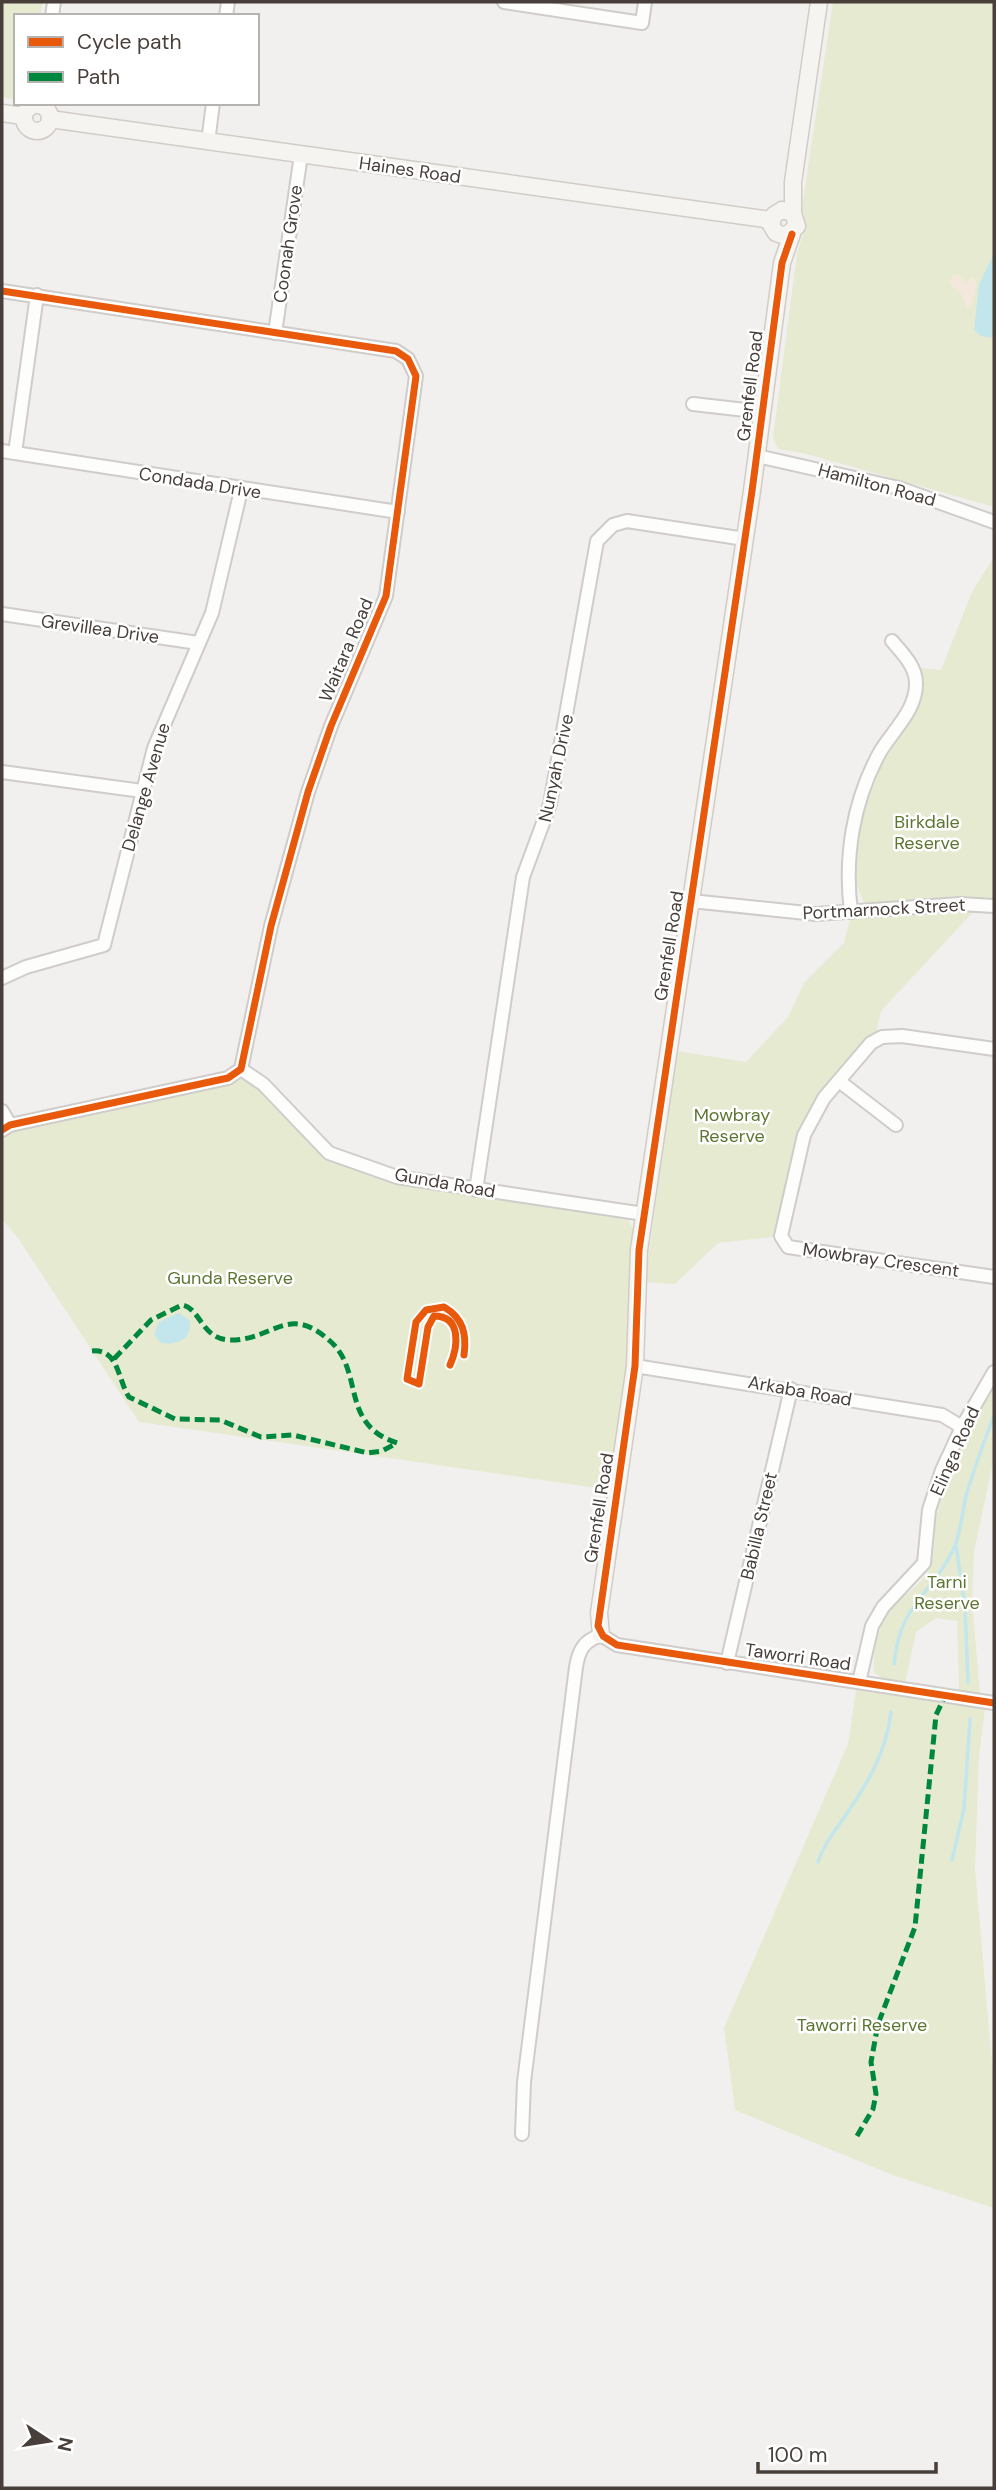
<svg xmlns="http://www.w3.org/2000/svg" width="996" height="2490" viewBox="0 0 996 2490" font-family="'DM Sans',sans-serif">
<rect width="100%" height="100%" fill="#f2f0ee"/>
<g fill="#e6ead1">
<path d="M 2,2 L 43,2 L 40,16 L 16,16 L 16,100 L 2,97 Z"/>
<path d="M 833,2 L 994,2 L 994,507 L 807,454 L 778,449 L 773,438 L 797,253 L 806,224 L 802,207 Z"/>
<path d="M 994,557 L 994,899 C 951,892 907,910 864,903 L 856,883 L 856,830 L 886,755 L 920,700 L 924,683 L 921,668 L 941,670 L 972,592 Z"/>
<path d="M 974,911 L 881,1011 L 876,1033 L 866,1039 L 817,1100 L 796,1137 L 773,1237 L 718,1243 L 675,1284 L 645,1282 L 677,1051 L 746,1062 L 788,1017 L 804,983 L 844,943 L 850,919 Z"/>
<path d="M 242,1079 L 251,1082 L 330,1160 L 397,1183 L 628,1219 L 634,1231 L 627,1366 L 611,1490 L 139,1422 L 18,1238 L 2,1219 L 2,1136 L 13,1130 Z"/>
<path d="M 994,1386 L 994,1458 L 974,1552 L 972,1600 L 980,1695 L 959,1692 L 957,1621 L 936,1618 L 916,1632 L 905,1684 L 885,1681 L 874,1672 C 872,1653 878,1626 890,1610 C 901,1596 919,1587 928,1572 C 937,1555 933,1532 937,1514 C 947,1468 970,1426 994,1386 Z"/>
<path d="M 856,1690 L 985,1709 L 979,1756 L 975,1869 L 994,2085 L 994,2208 L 895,2176 L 735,2110 L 724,2028 L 848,1744 Z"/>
</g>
<path fill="#f3e8db" d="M 958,274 L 967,284 L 971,277 L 977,283 L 971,308 L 966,307 L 962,295 L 949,283 L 952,276 Z"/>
<g fill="#c2e6ec">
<path d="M 994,253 L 994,338 L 981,336 L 974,330 L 979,285 Z"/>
<path d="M 179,1313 L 189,1320 C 194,1338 177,1346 161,1343 L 154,1335 L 159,1322 Z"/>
</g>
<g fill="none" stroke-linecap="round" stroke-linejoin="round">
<g stroke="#c2e6ec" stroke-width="3.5">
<path d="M 956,1545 L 965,1607 L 968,1682"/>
<path d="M 894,1664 C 900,1602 931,1597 954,1548 C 961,1532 962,1513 966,1496 C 974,1469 984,1442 994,1415"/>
<path d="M 952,1860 L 964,1809 L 970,1719"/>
<path d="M 818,1862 C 823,1847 830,1837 839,1825 C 864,1789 886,1756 891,1712"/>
</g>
<g stroke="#cfccca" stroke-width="16">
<g id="street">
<path d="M 504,2 L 642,23 L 645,2"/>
<path d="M 52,16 L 54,2"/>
<path d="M 226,16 L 228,2"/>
<path d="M 38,105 L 38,103"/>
<path d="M 208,142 L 213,103"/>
<path d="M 2,291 L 396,351 L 408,359 L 416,376 L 386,596 L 331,726 L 308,792 L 271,926 L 241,1069 L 228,1078 L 10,1125 L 2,1130"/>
<path d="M 275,333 L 301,155"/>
<path d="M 693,404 L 763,412"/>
<path d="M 2,451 L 398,512"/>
<path d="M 15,453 L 37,295"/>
<path d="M 757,456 L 899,488 L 994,522"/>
<path d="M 2,614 L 198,643"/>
<path d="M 2,772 L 142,791"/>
<path d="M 691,901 L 816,914 L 960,904 L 994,906"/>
<path d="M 851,912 C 844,857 853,801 880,752 C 893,730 917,710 916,682 C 915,665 902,653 892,641"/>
<path d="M 2,978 L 26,967 L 104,945 L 154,748 L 212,613 L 241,490"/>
<path d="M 994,1049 L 902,1036 L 882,1037 L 871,1043 L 824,1098 L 804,1135 L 781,1236 L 788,1247 L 994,1277"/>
<path d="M 241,1069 L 263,1084 L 329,1153 L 397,1177 L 644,1214"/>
<path d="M 839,1081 L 896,1125"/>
<path d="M 2,1111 L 10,1125"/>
<path d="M 476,1190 L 523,877 L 550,804 L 597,541 L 613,525 L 627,521 L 745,539"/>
<path d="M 635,1366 L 942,1415 L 962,1427"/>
<path d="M 727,1663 L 791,1389"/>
<path d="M 859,1682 L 872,1626 L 883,1607 L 924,1563 L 929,1510 L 942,1470 L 962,1427 L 994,1372"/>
<path d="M 522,2134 L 524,2082 L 576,1667 C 579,1649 584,1641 601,1635 L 617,1645 L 994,1703"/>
</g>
</g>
<g stroke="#d2ccc6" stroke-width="19">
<g id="secondary">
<circle cx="37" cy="118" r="13"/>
<path d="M 2,113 L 24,116"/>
<path d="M 50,119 L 771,220"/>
<path d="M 793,213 L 782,210 L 774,215 L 771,225 L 776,233 L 786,236 L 797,226 L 793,213 L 793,182 L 819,2"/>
<path d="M 601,1635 L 599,1613 L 635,1366 L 639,1250 L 752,491 L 782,263 L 792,234"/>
</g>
</g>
<use href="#street" stroke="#fdfdfc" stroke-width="12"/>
<use href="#secondary" stroke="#f6f4f1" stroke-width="16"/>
<g stroke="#00873e" stroke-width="5" stroke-dasharray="10 5" stroke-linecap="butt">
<path d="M 92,1351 C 119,1348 118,1381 129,1397 L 175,1419 L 220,1420 L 261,1437 L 293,1435 L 368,1453 L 382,1451 L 397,1443 C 339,1424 365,1372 330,1341 C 288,1303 274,1340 231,1340 C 201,1340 201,1308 182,1305 L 151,1320 L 113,1360"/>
<path d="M 857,2136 L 873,2109 L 876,2094 L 871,2062 L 878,2024 L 915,1927 L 936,1715 L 945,1696"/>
</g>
<g stroke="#fff" stroke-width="11">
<g id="cycleway">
<path d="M 792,234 L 782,263 L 752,491 L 639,1250 L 635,1366 L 598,1626 L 603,1636 L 617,1645 L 994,1703"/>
<path d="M 2,291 L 396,351 L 408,359 L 416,376 L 386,596 L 331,726 L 308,792 L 271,926 L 241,1069 L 228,1078 L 10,1125 L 2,1130"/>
<path d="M 450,1365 C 458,1347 462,1316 434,1316 L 428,1327 L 419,1384 L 407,1379 L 416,1322 L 426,1310 L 444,1307 C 463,1318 467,1334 464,1355"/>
</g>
</g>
<use href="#cycleway" stroke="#e8590c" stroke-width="7"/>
</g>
<g text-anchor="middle" stroke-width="5" stroke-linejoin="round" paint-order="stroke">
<g font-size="18" fill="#483f3a" stroke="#fff">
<text transform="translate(410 170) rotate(8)" y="6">Haines Road</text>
<text transform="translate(288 244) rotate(-82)" y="6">Coonah Grove</text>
<text transform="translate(750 386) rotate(-83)" y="6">Grenfell Road</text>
<text transform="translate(200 483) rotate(9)" y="6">Condada Drive</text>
<text transform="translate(877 485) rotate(15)" y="6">Hamilton Road</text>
<text transform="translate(100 629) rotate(8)" y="6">Grevillea Drive</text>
<text transform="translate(346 650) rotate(-67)" y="6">Waitara Road</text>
<text transform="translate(556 768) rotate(-78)" y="6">Nunyah Drive</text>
<text transform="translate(146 787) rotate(-74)" y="6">Delange Avenue</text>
<text transform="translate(884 909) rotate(-3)" y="6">Portmarnock Street</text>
<text transform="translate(669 946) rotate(-81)" y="6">Grenfell Road</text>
<text transform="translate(445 1183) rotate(10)" y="6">Gunda Road</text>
<text transform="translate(881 1260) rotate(8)" y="6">Mowbray Crescent</text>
<text transform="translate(800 1391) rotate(10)" y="6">Arkaba Road</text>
<text transform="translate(955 1451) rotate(-66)" y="6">Elinga Road</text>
<text transform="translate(599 1508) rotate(-81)" y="6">Grenfell Road</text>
<text transform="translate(759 1526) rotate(-77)" y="6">Babilla Street</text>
<text transform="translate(798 1657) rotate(8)" y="6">Taworri Road</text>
</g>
<g font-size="18" fill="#5c7631" stroke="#fff">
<text x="927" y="828">Birkdale<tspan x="927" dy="21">Reserve</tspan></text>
<text x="732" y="1121">Mowbray<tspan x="732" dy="21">Reserve</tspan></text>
<text x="230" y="1284">Gunda Reserve</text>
<text x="947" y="1588">Tarni<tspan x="947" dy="21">Reserve</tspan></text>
<text x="862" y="2031">Taworri Reserve</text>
</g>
</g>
<rect width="996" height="2490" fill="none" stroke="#483f3a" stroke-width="7"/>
<rect x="14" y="14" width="245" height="91" fill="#ffffff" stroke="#b6b2b0" stroke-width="2"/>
<rect x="28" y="37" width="35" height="10" fill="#e8590c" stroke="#b6b2b0" stroke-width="2"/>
<text x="77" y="49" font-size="21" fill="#483f3a">Cycle path</text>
<rect x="28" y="72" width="35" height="10" fill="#00873e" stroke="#b6b2b0" stroke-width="2"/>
<text x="77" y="84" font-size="21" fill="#483f3a">Path</text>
<g transform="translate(49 2441) rotate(102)" stroke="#ffffff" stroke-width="5" paint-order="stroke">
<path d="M0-5L12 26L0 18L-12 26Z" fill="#483f3a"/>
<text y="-10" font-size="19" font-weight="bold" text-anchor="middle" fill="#483f3a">N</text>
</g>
<path d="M758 2462v10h178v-10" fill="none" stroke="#483f3a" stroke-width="3.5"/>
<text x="768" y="2462" font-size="21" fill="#483f3a" stroke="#ffffff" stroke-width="5" paint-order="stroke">100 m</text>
</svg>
